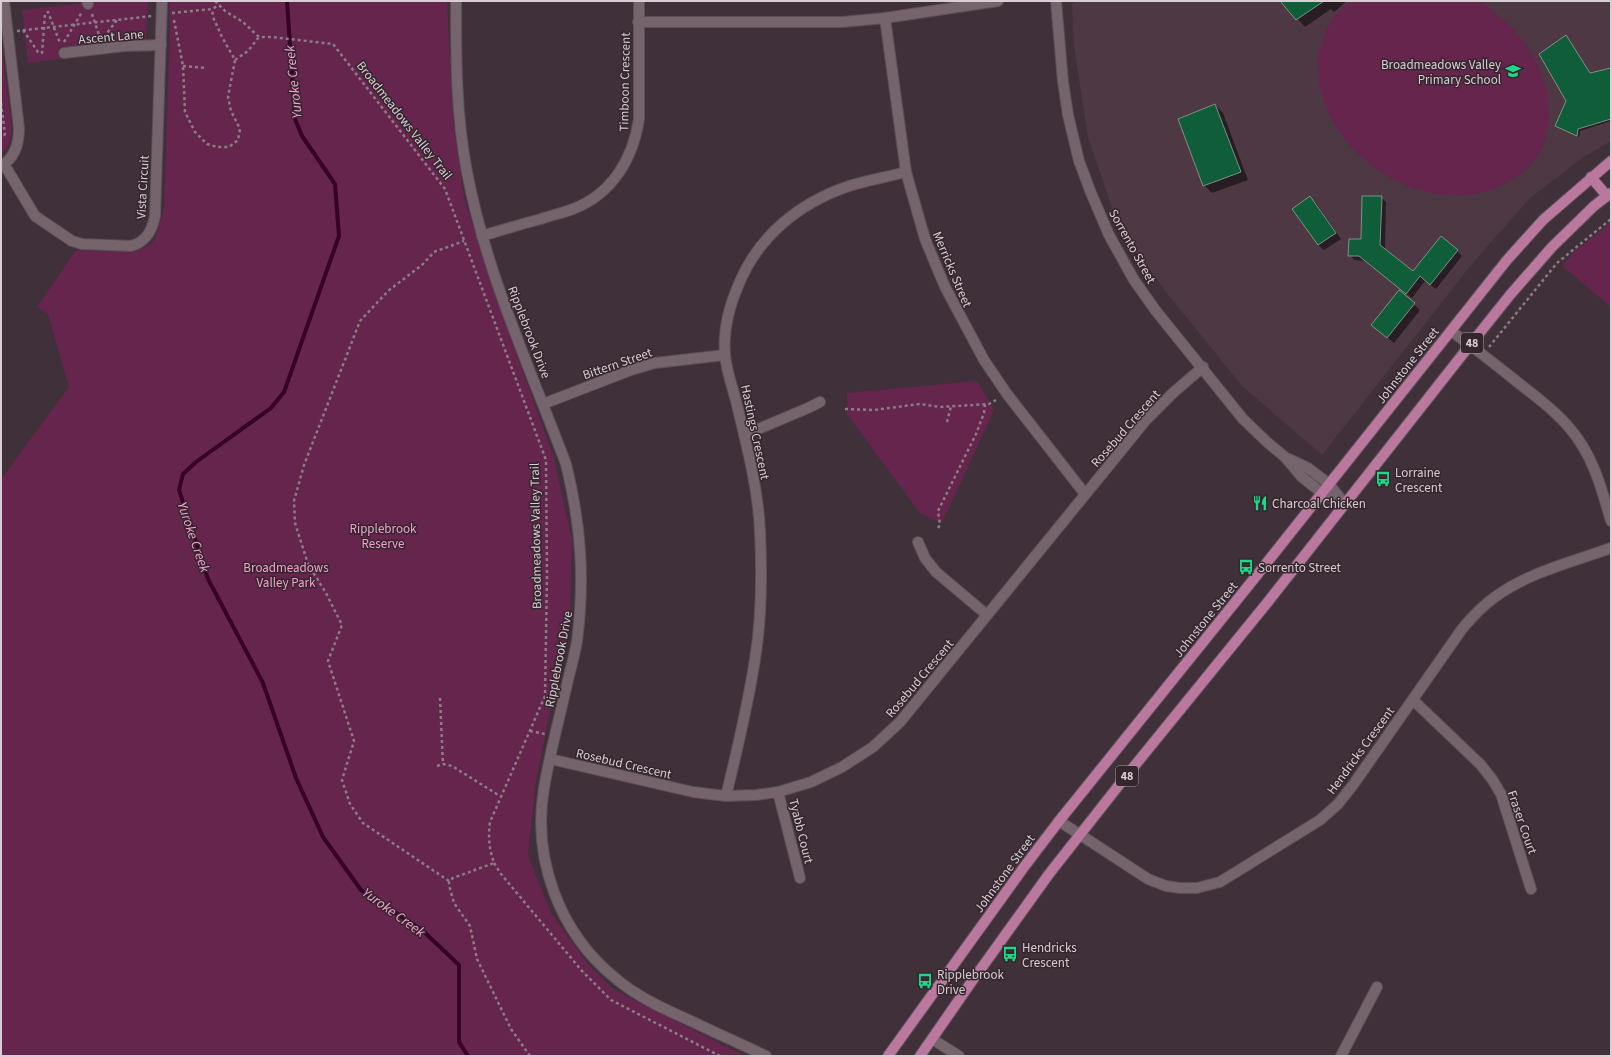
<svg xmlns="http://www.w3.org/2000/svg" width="1612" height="1057" viewBox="0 0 1612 1057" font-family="'Source Sans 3',sans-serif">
<rect width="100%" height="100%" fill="#403039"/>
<path fill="#4e3844" d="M 1076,1 L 1611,1 L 1611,141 L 1582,158 L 1529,199 L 1471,265 L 1322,455 L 1242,386 L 1166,292 L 1119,227 L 1088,138 L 1074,46 L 1072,4 Z"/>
<g fill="#65254d">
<path d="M 103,1 L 148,1 L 146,40 L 129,40 L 59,47 L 60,59 L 28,63 L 22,10 Z"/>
<path d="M 169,1 L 447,1 L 453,121 L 464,197 L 489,278 L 554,458 L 572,540 L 570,612 L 536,781 L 528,855 L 551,913 L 586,962 L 613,989 L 745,1056 L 1,1056 L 1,479 L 69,387 L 48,314 L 37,307 L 76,250 L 134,252 L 150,245 L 156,237 L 164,208 L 170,25 Z"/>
<path d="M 1350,1 C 1383,1 1415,1 1447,1 C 1456,1 1470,0 1478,2 C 1489,6 1498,15 1506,22 C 1549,61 1573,140 1515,178 C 1437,231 1315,156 1318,63 C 1319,38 1331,17 1350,1 Z"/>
<path d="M 1,40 L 12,129 L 9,144 L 1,155 Z"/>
<path d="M 1611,221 L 1611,307 L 1562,266 L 1576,250 L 1601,231 Z"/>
<path d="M 977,381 L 994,410 L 942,523 L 920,513 L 847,414 L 847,393 Z"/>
</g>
<g fill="#0007">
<path d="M 1281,1 L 1347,1 L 1334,12 L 1331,9 L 1305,27 Z"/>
<path d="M 1611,69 L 1611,121 L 1580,131 L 1579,137 L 1558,127 L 1556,126 L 1590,74 Z"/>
<path d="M 1215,105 L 1223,113 L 1248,180 L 1212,193 L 1204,185 Z"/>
<path d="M 1381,197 L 1386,202 L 1385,250 L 1414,273 L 1457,251 L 1462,256 L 1436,289 L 1425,281 L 1412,298 L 1365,261 L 1354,260 L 1350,255 L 1362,240 Z"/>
<path d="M 1310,198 L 1316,203 L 1341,239 L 1324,250 L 1318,245 Z"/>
<path d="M 1399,291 L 1420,310 L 1394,343 L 1378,330 Z"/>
</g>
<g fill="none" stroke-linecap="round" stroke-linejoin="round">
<path stroke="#370025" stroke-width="4" d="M 287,1 L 295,119 L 302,136 L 335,184 L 339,236 L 284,392 L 271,408 L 196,462 L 183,474 L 179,490 L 208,579 L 263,683 L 296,778 L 323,837 L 361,890 L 422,930 L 459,965 L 459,1042 L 468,1056"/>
</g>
<g fill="#0f5e39" stroke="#7e9084">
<path d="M 1280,1 L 1324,1 L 1296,20 Z"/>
<path d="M 1566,35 L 1590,73 L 1611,68 L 1611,119 L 1578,129 L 1577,136 L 1555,126 L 1566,101 L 1539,54 Z"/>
<path d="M 1215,104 L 1241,172 L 1203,186 L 1178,119 Z"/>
<path d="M 1310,196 L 1336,233 L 1318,245 L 1292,209 Z"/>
<path d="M 1362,196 L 1382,196 L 1380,245 L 1413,271 L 1441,236 L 1458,250 L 1430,285 L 1420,276 L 1406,294 L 1359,256 L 1348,256 L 1349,239 L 1361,239 Z"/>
<path d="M 1399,290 L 1415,303 L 1387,338 L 1371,325 Z"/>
</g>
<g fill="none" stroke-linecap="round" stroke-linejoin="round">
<g stroke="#5b4f56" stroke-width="12">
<g id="minor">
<path d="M 87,1 L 88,4"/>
<path d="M 456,1 C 456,59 456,115 467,172 C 486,273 530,368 566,464 C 581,525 585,579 577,641 C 575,654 571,667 568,680 C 560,716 550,752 544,788 C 532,858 559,932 614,977 C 637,997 664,1009 691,1021 C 716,1033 741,1044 766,1056"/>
<path d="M 1056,1 L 1063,82 L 1068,115 L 1079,161 L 1091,193 L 1109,235 L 1134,280 L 1156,311 L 1243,419 L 1267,442 L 1285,457 L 1302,477 L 1322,493 L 1345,505"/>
<path d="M 885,18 L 906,172 L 925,239 L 945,287 L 984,360 L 1007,394 L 1085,494"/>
<path d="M 638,22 L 842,22 L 885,18 L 998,1"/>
<path d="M 64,53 L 125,46 L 161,45"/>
<path d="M 4,164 L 35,216 L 72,241 L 82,244 L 131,246 C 146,242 152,231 155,216 L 162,1"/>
<path d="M 1,166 C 15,158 19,143 19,128 L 4,1"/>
<path d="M 482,236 C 502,230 521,224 541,219 C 552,215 563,213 573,209 C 612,194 633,159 639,119 L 639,1"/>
<path d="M 1451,331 C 1473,347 1495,364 1516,381 C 1539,399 1564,417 1580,442 C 1596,466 1603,494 1611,521"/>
<path d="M 543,404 L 631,370 L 655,363 L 725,355"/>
<path d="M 744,435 L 808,408 L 820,402"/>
<path d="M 1289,459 L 1308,468 L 1329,484 L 1343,502"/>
<path d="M 918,542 L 925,558 L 936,572 L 987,615"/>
<path d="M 1413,700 L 1480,764 L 1492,779 L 1501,794 L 1531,889"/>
<path d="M 550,759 L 693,792 L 726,796 L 756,795 L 778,792 L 811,782 L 842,767 L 873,747 L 900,722 L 1146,420 L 1174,392 L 1203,367"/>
<path d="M 778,792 L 800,878"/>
<path d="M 726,796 C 737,751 748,705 755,659 C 762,617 762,573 760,531 C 758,487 746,443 736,401 C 732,386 726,369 725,354 C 723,331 729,307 738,286 C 758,236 799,203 849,186 C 867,180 887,177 906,172"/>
<path d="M 1059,821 L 1148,879 L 1166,886 L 1180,888 L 1197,888 L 1220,882 L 1320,820 L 1338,804 L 1353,785 L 1462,629 C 1472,617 1482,606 1495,597 C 1529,572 1572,562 1611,548"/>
<path d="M 932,1039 L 959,1056"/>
<path d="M 1341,1056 L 1377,987"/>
</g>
</g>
<g stroke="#5b4f56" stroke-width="12">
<g id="major">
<path d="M 1591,177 L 1607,196"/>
<path d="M 888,1056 L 1024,867 L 1059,821 L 1257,575 L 1507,260 L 1543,220 L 1611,161"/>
<path d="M 920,1056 L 970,984 L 1049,874 L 1123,780 L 1267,603 L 1470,345 L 1510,295 L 1552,247 L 1594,206 L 1611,193"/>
</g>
</g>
<g stroke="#8a7d84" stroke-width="2.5" stroke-dasharray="3 3" stroke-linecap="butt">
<path d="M 215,1 L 225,11 L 243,22 L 259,37 L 272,37 L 333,44 L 445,189 L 546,460 L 547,575 L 545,696 L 490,822 C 488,837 489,848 494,863 L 453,878 L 449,881 L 449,885 L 454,903 L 470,926 L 477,959 L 511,1029 L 530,1056"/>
<path d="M 172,13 L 212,9 L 219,5"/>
<path d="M 92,14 L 100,38"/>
<path d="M 174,20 L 183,66 L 185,112 L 195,132 L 207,144 L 217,147 L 229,147 L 238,140 L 240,129 L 231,111 L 228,97 L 235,60 L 222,37 L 213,17 L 212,9"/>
<path d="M 23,30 L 38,52 L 42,53 L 45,14 L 48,12 L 60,43"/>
<path d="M 17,31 L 152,16"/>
<path d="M 104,37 L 117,20"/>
<path d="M 64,42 L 82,12"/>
<path d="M 235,60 L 248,51 L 259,37"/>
<path d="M 183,66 L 207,68"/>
<path d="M 1,103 L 5,134 L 4,135 L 1,134"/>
<path d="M 1489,347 L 1557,263 L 1611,219"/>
<path d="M 845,409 L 874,410 L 920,404 L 940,407 L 989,404 L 996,400"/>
<path d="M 947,422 L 951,406"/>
<path d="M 938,528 L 940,525 L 938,511 L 976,434 L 984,413 L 985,404"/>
<path d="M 440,698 L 443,764"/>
<path d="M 530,731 L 545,734"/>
<path d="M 437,766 L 443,764 L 452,766 L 500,796"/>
<path d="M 494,863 L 501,874 L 582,971 L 611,1000 L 720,1056"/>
<path d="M 449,881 L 363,823 L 350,804 L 342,780 L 354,741 L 328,661 L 342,625 L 326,593 L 308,564 L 295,523 L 294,501 L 304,465 L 360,321 L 388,291 L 422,265 L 434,252 L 464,241"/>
</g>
<use href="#minor" stroke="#76646d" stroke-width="10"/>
<use href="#major" stroke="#ba789e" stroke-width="10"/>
</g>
<defs>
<g id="school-bare" transform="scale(1.2)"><path d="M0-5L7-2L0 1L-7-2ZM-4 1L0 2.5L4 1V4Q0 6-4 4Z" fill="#1cd988" stroke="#35262e" stroke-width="2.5" paint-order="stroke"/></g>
<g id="bus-bare" transform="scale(1.2)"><path d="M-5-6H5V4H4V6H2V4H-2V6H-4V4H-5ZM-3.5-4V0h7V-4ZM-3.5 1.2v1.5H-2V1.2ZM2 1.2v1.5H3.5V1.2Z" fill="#1cd988" stroke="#35262e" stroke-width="2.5" paint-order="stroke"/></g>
<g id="restaurant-bare" transform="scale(1.2)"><path d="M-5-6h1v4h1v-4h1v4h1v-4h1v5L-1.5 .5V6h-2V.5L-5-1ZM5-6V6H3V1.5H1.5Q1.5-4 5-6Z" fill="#1cd988" stroke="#35262e" stroke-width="2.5" paint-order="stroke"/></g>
</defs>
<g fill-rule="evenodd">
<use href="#school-bare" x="1513" y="71"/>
<use href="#bus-bare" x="1383" y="479"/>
<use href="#restaurant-bare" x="1260" y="503"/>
<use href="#bus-bare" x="1246" y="567"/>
<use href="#bus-bare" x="1010" y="954"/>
<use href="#bus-bare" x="925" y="981"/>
</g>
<g text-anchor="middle" stroke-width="3" stroke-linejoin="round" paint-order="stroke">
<g fill="#35262e" stroke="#a79ca2" stroke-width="1">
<rect x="1461" y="333" width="22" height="20" rx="3"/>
<rect x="1116" y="766" width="22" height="20" rx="3"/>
</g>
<g font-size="12" font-weight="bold" fill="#d8ced3">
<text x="1472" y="347">48</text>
<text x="1127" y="780">48</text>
</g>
<g font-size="13" fill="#d8ced3" stroke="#35262e">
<text transform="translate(111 36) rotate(-5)" y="5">Ascent Lane</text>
<text transform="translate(624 82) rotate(-89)" y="5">Timboon Crescent</text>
<text transform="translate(405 120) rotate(52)" y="5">Broadmeadows Valley Trail</text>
<text transform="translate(142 187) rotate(-87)" y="5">Vista Circuit</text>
<text transform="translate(1133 246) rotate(61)" y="5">Sorrento Street</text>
<text transform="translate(953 269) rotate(67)" y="5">Merricks Street</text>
<text transform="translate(530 332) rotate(69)" y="5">Ripplebrook Drive</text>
<text transform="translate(617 363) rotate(-19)" y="5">Bittern Street</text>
<text transform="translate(1407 365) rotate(-52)" y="5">Johnstone Street</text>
<text transform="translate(1125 428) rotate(-49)" y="5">Rosebud Crescent</text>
<text transform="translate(756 432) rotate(78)" y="5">Hastings Crescent</text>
<text transform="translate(535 536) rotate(-91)" y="5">Broadmeadows Valley Trail</text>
<text transform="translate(1205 619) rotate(-51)" y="5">Johnstone Street</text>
<text transform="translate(558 659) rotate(-79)" y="5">Ripplebrook Drive</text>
<text transform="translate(919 678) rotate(-50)" y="5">Rosebud Crescent</text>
<text transform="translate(1360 750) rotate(-54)" y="5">Hendricks Crescent</text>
<text transform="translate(624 763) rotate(13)" y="5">Rosebud Crescent</text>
<text transform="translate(1523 822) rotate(71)" y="5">Fraser Court</text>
<text transform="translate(802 831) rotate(76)" y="5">Tyabb Court</text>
<text transform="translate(1004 873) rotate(-54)" y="5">Johnstone Street</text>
</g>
<g font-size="13" fill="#d8ced3" stroke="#35262e" text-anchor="start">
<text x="1501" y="69" text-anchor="end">Broadmeadows Valley<tspan x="1501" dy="15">Primary School</tspan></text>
<text x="1395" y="477">Lorraine<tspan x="1395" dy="15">Crescent</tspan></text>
<text x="1272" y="508">Charcoal Chicken</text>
<text x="1258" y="572">Sorrento Street</text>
<text x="1022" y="952">Hendricks<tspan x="1022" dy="15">Crescent</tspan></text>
<text x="937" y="979">Ripplebrook<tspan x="937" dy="15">Drive</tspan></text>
</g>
<g font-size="13" fill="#f7a1d2" stroke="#35262e">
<text x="383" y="533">Ripplebrook<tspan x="383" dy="15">Reserve</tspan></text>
<text x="286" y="572">Broadmeadows<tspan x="286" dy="15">Valley Park</tspan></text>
</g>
<g font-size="14" font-style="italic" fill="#f8a1d2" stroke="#35262e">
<text transform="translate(293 82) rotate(-96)" y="5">Yuroke Creek</text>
<text transform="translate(194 537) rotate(71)" y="5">Yuroke Creek</text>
<text transform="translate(394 912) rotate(36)" y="5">Yuroke Creek</text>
</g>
</g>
<rect width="1612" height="1057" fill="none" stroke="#d8ced3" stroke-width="4"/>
</svg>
